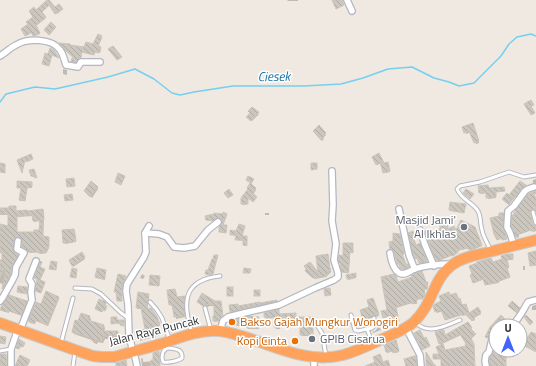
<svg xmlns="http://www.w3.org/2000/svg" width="536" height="366" viewBox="0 0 536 366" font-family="'Titillium Web',sans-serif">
<defs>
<pattern id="building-back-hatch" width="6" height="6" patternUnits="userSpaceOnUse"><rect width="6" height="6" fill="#cbc7bf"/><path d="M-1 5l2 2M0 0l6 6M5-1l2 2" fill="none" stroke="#afaba4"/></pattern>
</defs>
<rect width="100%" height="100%" fill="#efe9e1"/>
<g fill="#0003" fill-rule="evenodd">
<path d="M 287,0 L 298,0 L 298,1 L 288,1 Z"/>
<path d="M 48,1 L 55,8 L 59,6 L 62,10 L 57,14 L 50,5 L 41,13 L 46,18 L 36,26 L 40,34 L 35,36 L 33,32 L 26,36 L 22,29 L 30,25 L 34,18 L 36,11 Z"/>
<path d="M 98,36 L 102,38 L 98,47 L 101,49 L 100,53 L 95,52 L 94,55 L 82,52 L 81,59 L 79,59 L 76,63 L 73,62 L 73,59 L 78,61 L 67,52 L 94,46 Z"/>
<path d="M 63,69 L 67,70 L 67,75 L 63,74 Z"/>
<path d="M 252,108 L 259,114 L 252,121 L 248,118 L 251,113 Z"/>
<path d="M 473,126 L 479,143 L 476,144 L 471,132 L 466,134 L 465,132 Z"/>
<path d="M 319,127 L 326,135 L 323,138 L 324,139 L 322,141 L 314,132 Z"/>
<path d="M 373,158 L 384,164 L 388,164 L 390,172 L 385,173 L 382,163 L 377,165 Z"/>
<path d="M 536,179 L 536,184 L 533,184 L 533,180 Z"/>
<path d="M 253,180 L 253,181 L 251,185 L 256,190 L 253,195 L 256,198 L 253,202 L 248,197 L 248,204 L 243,205 L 242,204 L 249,189 L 248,188 L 251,183 L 247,181 Z"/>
<path d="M 520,182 L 526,187 L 522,189 L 516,198 L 515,197 L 509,205 L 503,200 L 509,196 Z"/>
<path d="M 31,184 L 32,188 L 27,188 L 25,201 L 20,201 L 22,188 L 18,188 Z"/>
<path d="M 97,187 L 98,189 L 92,198 L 85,191 Z"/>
<path d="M 479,187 L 489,189 L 504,189 L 505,191 L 496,192 L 496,198 L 488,199 L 487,193 L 481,194 Z"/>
<path d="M 536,191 L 536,194 L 534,194 L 536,201 L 536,210 L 532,210 L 530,212 L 530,215 L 533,225 L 535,228 L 536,231 L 533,232 L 532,230 L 518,235 L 519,237 L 517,238 L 512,226 L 518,213 L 529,195 Z"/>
<path d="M 465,205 L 464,213 L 451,211 L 450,210 Z"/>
<path d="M 0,209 L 16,212 L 43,211 L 44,220 L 43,237 L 49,239 L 49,248 L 46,253 L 40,254 L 39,252 L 30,253 L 22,239 L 19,237 L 15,239 L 14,242 L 13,252 L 18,256 L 12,267 L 11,275 L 3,289 L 4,285 L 0,283 L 0,263 L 3,261 L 3,253 L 0,253 L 0,225 L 9,227 L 9,215 L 0,215 ZM 33,216 L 34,222 L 41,221 L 40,231 L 35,233 L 17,233 L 17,217 Z"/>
<rect x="265" y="213" width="4" height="2"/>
<path d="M 226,215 L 223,226 L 226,227 L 226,233 L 220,232 L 220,227 L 223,224 L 221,219 L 218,218 L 214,221 L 207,220 L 207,219 Z"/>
<path d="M 448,220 L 448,230 L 456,232 L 475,229 L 482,246 L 470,251 L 469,248 L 457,251 L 458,253 L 441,260 L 441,261 L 438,261 L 430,243 L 432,234 L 441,230 Z"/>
<path d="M 244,226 L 242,237 L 247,238 L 247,246 L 244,246 L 244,241 L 237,240 L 237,236 L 232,235 L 231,234 L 237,232 Z"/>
<path d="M 74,230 L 75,232 L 76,242 L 65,244 L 64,242 Z"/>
<path d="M 410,233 L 413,234 L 414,237 L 413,237 L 416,246 L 420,245 L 427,262 L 420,264 L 418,259 L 417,259 L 414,253 Z"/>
<path d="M 400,236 L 404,255 L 402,255 L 405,266 L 407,265 L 409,268 L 403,270 L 398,262 L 394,242 Z"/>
<path d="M 353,245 L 353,253 L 350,253 L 349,273 L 344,273 L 340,263 Z"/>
<path d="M 82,253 L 85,259 L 73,267 L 70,260 Z"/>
<path d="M 328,255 L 331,272 L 326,277 L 315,279 L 307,272 L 320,275 Z"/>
<path d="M 512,256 L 513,260 L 506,260 L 509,268 L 507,269 L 510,277 L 498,282 L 499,283 L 486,285 L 485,279 L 474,283 L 471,276 L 493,264 Z"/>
<rect x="523" y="266" width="2" height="4"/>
<path d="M 98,269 L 106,271 L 106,272 L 105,280 L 96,278 L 96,277 Z"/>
<path d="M 142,274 L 145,276 L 143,279 L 140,278 Z"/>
<path d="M 356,275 L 356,278 L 348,280 L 347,276 Z"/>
<path d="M 398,283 L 427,283 L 427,290 L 424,289 L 425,296 L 423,299 L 416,300 L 417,304 L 413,304 L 412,303 L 396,308 L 399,322 L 394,323 L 391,316 L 384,318 L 384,317 L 389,311 Z"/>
<path d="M 175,290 L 177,298 L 185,297 L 185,298 L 184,305 L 185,317 L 176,319 L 174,305 L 171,306 L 170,304 Z"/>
<path d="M 148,295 L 149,296 L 147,310 L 157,317 L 160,326 L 158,326 L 160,335 L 140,341 L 136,333 L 146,329 L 142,309 L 138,309 L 137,307 Z"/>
<path d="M 202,295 L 221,307 L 222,309 L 223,318 L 220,321 L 215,322 L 214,321 L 215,317 L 215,306 L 209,306 L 208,307 L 204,307 L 199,303 L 198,302 Z"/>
<path d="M 450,297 L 462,306 L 469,314 L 478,308 L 481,314 L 474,318 L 475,320 L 473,321 L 466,315 L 462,316 L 462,315 L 446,320 L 443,311 L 437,313 L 434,307 Z"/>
<path d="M 58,298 L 59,299 L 48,326 L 36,321 L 35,324 L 30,323 L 29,321 L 42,305 Z"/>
<path d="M 277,301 L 277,302 L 232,313 L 231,312 L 230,305 L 238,305 L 238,307 L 260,304 Z"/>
<path d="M 374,301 L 379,316 L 374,317 L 369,319 L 370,323 L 366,324 L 361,310 L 371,307 Z"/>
<path d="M 26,302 L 27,304 L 22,316 L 9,311 L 9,313 L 2,311 L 1,310 Z"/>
<path d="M 536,305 L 536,310 L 532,310 L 532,306 Z"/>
<path d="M 278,311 L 280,315 L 295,314 L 296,318 L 310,318 L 311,320 L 310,322 L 313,327 L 313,336 L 302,336 L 301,335 L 301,327 L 280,327 L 280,329 L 276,329 L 275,327 L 275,318 L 266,319 L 265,317 Z"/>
<path d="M 89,316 L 91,319 L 90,322 L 104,326 L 105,328 L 104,332 L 118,332 L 119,334 L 119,338 L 105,339 L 103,343 L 98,342 L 97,344 L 94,343 L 92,340 L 74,334 L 73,331 L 79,322 Z"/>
<path d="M 501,317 L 505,320 L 504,321 L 502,321 L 497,326 L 496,326 L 496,327 L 488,338 L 487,337 Z"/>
<path d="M 258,318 L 259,319 L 259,329 L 248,329 L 248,327 L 237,326 L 237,325 L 232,324 L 231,323 Z"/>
<path d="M 468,323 L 472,329 L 471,330 L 475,335 L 470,340 L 474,366 L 442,366 L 442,359 L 434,359 L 440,355 L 441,346 L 436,332 L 445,336 ZM 461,335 L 467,344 L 467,346 L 445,351 L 442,344 Z"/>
<path d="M 379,326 L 381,330 L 373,333 L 372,332 L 375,331 Z"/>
<path d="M 395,342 L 399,352 L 395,353 L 394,351 L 387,353 L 385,346 Z"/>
<path d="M 159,353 L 160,366 L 166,366 L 142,366 L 141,358 L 143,359 L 143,362 L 155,361 Z"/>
</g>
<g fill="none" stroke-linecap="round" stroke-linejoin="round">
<path stroke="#75cff0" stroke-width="1.5" d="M 0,102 L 6,94 L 35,87 L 55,89 L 108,77 L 135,69 L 154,79 L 172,93 L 180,95 L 194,92 L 233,86 L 304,86 L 341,84 L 363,78 L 388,69 L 412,67 L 434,78 L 449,82 L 459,86 L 474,83 L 501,56 L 509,44 L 517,37 L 531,34 L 536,36"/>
</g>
<g fill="url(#building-back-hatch)" stroke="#cbc5ba" fill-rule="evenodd">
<path d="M 47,0 L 49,0 L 55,7 L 59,4 L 63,9 L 55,14 L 49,5 L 42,12 L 46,17 L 36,25 L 40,33 L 33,36 L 31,32 L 25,36 L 21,29 L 28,24 L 26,22 L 33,17 L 29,11 L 34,7 L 36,10 Z"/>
<path d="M 332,0 L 342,0 L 344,5 L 336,9 Z"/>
<path d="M 51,22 L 56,27 L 49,35 L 44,30 Z"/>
<path d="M 98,34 L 102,36 L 98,46 L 101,47 L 99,53 L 95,52 L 94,55 L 81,52 L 81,58 L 79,59 L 76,62 L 71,62 L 72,58 L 75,59 L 66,51 L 59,43 L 70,44 L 70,45 L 84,47 L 86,42 L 93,44 Z"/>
<path d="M 113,46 L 122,57 L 117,60 L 108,49 Z"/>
<path d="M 50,48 L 54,50 L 59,58 L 52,55 L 49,66 L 42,64 L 45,53 L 48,54 Z"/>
<path d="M 531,100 L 534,105 L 531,106 L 535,113 L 531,115 L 524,104 Z"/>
<path d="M 252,107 L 259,112 L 251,121 L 246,117 L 250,113 L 248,111 Z"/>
<path d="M 473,123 L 479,141 L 474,143 L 469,131 L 464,133 L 462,127 Z"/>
<path d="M 319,125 L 326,133 L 323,136 L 324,137 L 321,140 L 313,131 Z"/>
<path d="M 379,153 L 384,163 L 388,162 L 390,171 L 383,173 L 380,162 L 376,165 L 372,157 Z"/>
<path d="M 31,154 L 33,159 L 26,162 L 25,160 L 22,173 L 17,160 Z"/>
<path d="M 0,163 L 5,164 L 5,173 L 0,172 Z"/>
<path d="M 311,163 L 317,163 L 317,169 L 311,170 Z"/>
<path d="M 34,169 L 37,178 L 31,176 L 29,170 Z"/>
<path d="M 118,173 L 125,176 L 121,185 L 115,182 Z"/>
<path d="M 248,176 L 254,179 L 251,183 L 246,180 Z"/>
<path d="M 74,178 L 75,186 L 67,187 L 66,179 Z"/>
<path d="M 17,181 L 32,182 L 32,187 L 27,188 L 25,201 L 19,200 L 21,188 L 17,188 Z"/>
<path d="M 91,181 L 98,187 L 90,197 L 84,191 Z"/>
<path d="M 520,181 L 526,185 L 522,188 L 515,197 L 514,197 L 508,204 L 502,199 L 507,193 L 509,195 Z"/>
<path d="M 250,183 L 256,188 L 253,193 L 257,197 L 253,202 L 248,198 L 248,204 L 241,204 L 241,198 L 248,189 L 247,188 Z"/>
<path d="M 488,185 L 489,188 L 504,187 L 505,191 L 496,192 L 496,197 L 486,198 L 486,192 L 479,193 L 478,186 Z"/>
<path d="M 229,189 L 233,195 L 228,198 L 224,193 Z"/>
<path d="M 466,189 L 474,194 L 470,199 L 463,193 Z"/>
<path d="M 536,191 L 536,193 L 534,193 L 536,199 L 536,212 L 535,210 L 533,209 L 531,210 L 530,212 L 533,224 L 536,226 L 536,230 L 531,231 L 531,229 L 518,234 L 519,236 L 516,237 L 511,226 L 512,215 L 514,215 L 514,212 L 517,212 L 515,210 L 528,194 Z"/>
<path d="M 72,194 L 73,200 L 65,201 L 64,195 Z"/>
<path d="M 450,202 L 466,204 L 464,213 L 449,210 Z"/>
<path d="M 9,206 L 16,206 L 16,211 L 27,210 L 27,211 L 43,209 L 44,219 L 43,219 L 43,236 L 49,237 L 49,246 L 46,253 L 38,253 L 38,252 L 28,252 L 26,250 L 22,247 L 22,241 L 21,238 L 18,237 L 15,238 L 14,240 L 13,250 L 18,255 L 12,265 L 11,274 L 2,289 L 6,268 L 4,268 L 0,278 L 0,260 L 2,260 L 2,252 L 0,252 L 0,224 L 8,226 L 8,214 L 0,214 L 0,208 L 9,208 ZM 32,215 L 33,221 L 40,220 L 39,230 L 34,230 L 34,232 L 17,232 L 17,216 Z"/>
<path d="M 223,212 L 227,214 L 223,225 L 227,225 L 226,233 L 219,232 L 219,227 L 222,224 L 222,222 L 220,218 L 217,218 L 213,221 L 206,220 L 205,216 L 214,214 L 214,213 L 223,214 Z"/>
<path d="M 499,213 L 504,213 L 503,227 L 507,239 L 502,240 L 502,238 L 497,240 L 494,234 L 490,218 L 499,216 Z"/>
<path d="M 440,219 L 448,219 L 448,229 L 454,226 L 456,230 L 461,220 L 475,227 L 482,245 L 469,250 L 468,248 L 458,250 L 458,252 L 454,253 L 455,255 L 451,256 L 451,255 L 441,259 L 441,260 L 436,260 L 429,243 L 425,231 L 431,229 L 432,232 L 440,229 Z"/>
<path d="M 239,224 L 245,226 L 242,236 L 247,236 L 247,245 L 243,245 L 243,240 L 235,240 L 236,235 L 230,235 L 230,230 L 236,231 Z"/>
<path d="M 74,229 L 76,241 L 63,243 L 62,230 Z"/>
<path d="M 413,231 L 414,236 L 413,236 L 416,245 L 420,243 L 427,261 L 419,263 L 417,258 L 415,259 L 413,254 L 408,233 Z"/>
<path d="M 393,233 L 400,234 L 404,253 L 402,254 L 406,264 L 408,264 L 409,266 L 409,267 L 407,268 L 402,269 L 400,268 L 399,264 L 397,264 L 397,263 L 394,251 L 390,249 L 389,242 L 393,241 Z"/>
<path d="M 343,243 L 353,243 L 353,253 L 350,252 L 348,273 L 342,272 L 340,267 L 341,263 L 339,263 L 338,260 L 339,255 L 343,256 Z"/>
<path d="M 536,251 L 536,265 L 530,266 L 528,253 Z"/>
<path d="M 82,252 L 85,257 L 72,266 L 69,260 Z"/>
<path d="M 328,254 L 330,270 L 326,276 L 313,278 L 305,271 L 306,269 L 304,266 L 310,262 L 318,272 L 316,256 Z"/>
<path d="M 508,254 L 513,254 L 513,259 L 507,259 L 509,267 L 507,268 L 510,277 L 499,281 L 499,282 L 485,285 L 483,279 L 473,283 L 470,275 L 472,274 L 469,266 L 477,263 L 477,262 L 491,258 L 493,262 L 502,259 L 501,256 Z"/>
<path d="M 214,255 L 218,255 L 213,274 L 210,275 L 205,274 L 206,270 L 208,270 L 212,259 L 213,259 Z"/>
<path d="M 40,261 L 42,262 L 40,267 L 45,269 L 40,280 L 45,282 L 41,293 L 35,291 L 37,279 L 34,278 Z"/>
<path d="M 51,261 L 57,262 L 56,270 L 49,269 Z"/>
<path d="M 72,268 L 77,269 L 76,278 L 70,277 Z"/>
<path d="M 97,268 L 106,270 L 104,279 L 95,277 Z"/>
<path d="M 244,268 L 251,269 L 250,273 L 243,273 Z"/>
<path d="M 422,271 L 426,282 L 428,282 L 427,289 L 424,289 L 425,294 L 423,298 L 416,299 L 417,302 L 412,304 L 411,302 L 396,307 L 399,321 L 392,322 L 390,315 L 383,318 L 381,311 L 387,310 L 381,277 L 394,274 L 396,276 L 398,282 L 412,277 L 411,275 Z"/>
<path d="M 356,273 L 356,277 L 347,279 L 346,275 Z"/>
<path d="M 118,274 L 126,276 L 123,283 L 122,290 L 122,301 L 117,301 L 116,292 L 114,292 Z"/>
<path d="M 150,275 L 160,276 L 159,286 L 149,285 Z"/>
<path d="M 18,286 L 27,287 L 27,294 L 17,292 Z"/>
<rect x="227" y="287" width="6" height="9"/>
<path d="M 330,288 L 331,295 L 325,296 L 324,289 Z"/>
<path d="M 175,289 L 177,297 L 185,296 L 184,302 L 185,316 L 174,317 L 172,304 L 169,305 L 167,290 Z"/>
<rect x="254" y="290" width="6" height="6"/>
<path d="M 46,291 L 59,297 L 47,325 L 35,320 L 34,323 L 28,321 L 36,302 L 41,304 Z"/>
<path d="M 138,292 L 149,294 L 147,309 L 151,308 L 156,315 L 160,324 L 158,325 L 160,334 L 152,336 L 138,340 L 135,332 L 145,329 L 141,308 L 136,308 Z"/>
<path d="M 449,292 L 450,295 L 456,293 L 459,299 L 460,298 L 462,305 L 466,304 L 469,313 L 478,307 L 481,312 L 474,317 L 475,318 L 472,321 L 465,314 L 461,315 L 460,314 L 445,320 L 441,310 L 435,312 L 433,306 L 435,304 L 441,301 L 439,296 Z"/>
<path d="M 202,293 L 215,301 L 221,301 L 223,316 L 219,320 L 213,321 L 213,316 L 214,316 L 214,305 L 208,304 L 207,306 L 205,305 L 203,306 L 197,302 Z"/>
<path d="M 9,295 L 27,301 L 21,315 L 9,311 L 9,312 L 0,310 L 2,305 Z"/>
<path d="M 373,298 L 379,314 L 373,315 L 368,317 L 370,321 L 364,323 L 360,310 L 369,307 L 367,300 Z"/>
<path d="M 99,299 L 104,301 L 106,303 L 105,306 L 107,306 L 105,311 L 103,310 L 102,312 L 95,309 Z"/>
<path d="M 277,300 L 277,301 L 230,312 L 229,305 L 238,304 L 238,306 L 260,302 L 260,303 Z"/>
<path d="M 512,301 L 520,308 L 517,313 L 508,306 Z"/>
<path d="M 279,309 L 279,314 L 296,313 L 296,317 L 311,317 L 310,320 L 313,324 L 313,335 L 300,335 L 300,325 L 279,326 L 279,327 L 274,327 L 274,317 L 264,317 L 264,313 Z"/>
<path d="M 81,313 L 90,316 L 88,320 L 104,325 L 102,331 L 118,331 L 118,336 L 104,336 L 102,341 L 97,340 L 96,342 L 91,340 L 92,338 L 72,332 L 75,320 L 78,321 Z"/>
<path d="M 501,315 L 505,319 L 496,326 L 496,327 L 492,331 L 488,338 L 485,337 L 490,327 Z"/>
<path d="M 526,315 L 533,322 L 530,325 L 524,317 Z"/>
<path d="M 249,316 L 259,317 L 258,328 L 247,328 L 247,325 L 236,325 L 236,324 L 230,323 L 230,321 Z"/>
<path d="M 111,317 L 117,317 L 117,320 L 124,320 L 124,326 L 120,325 L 120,323 L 111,324 Z"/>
<path d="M 468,322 L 472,328 L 471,329 L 476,334 L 471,338 L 474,344 L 475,366 L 441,366 L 441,359 L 433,359 L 433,354 L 439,354 L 436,347 L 443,344 L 445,350 L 466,346 L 465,344 L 466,344 L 460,334 L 439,344 L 435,332 L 444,330 L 445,335 Z"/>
<path d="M 420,330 L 424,338 L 426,337 L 430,346 L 422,350 L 418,340 L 417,340 L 414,333 Z"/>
<path d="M 531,332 L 536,334 L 536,352 L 523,345 Z"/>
<path d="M 0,336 L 6,337 L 5,344 L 0,343 Z"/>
<path d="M 19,339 L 25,343 L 23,347 L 21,346 L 19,349 L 16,348 Z"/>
<path d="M 396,340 L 399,351 L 393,353 L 393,351 L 386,352 L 384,345 Z"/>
<path d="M 496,343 L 496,350 L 505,350 L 505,356 L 506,357 L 506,366 L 490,366 L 489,361 L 490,357 L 493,353 Z"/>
<path d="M 159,351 L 160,366 L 151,366 L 151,360 L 153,360 L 153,353 Z"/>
<path d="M 426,352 L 433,363 L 436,366 L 426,366 Z"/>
<path d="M 0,354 L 6,354 L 7,366 L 0,366 Z"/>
<path d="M 380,354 L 383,362 L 388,360 L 390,366 L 365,366 L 375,362 L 373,357 Z"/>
<path d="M 20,355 L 30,360 L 27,366 L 15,366 Z"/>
<path d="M 414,356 L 416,356 L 417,366 L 406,366 L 404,359 Z"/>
<path d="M 126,360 L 127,366 L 116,366 L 116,363 Z"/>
</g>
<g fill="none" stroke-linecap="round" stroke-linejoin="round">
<g stroke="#b4b7c1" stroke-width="5">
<g id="lane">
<path d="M 533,212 L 536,223"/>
<path d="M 490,250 C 488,243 483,237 482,230 C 480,224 481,216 478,211 C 473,202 461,200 457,189 L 460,186 L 480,182 L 509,172 L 524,177 L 536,175"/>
<path d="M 75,288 L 92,289 L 101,294 L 120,312 L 128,318"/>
<path d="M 150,302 L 157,310 L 162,318 L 169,338"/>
<path d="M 205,308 L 211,330"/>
<path d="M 351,315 L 355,330 L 358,331 L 367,329 L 372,342"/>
<path d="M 313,319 L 322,333 L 326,356"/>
<path d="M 416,323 C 429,335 446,326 460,320"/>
<path d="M 367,329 L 372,328 L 374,326 L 374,318"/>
<path d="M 192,333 C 182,302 183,280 220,276"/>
<path d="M 61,343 L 73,298"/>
<path d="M 167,348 C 174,349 183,348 182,358 C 178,361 168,363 163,362 C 161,357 162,351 167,348 Z"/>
<path d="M 0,351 L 11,349"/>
<path d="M 73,366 L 75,352"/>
</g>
</g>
<g stroke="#b4b7c1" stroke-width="8">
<g id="street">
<path d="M 347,0 L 352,11"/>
<path d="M 0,56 C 5,53 10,48 16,45 C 27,38 52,38 60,50 C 64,55 64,60 66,65 L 78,67 L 81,62 L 100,62"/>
<path d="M 399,209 L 409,255 L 413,265 L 415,269"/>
<path d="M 420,230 L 425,245 L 434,266"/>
<path d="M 145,233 L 159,234 L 167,237 L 174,247 L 184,248 L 195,246 L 208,230 L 218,222"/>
<path d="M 514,245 L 510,233 L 507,227 L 508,211 L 514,206 L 525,191 L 528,189 L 534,187"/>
<path d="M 390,253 C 391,260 393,269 399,273 C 405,276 410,271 414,269 C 426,265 440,264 453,264"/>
<path d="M 0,301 L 3,297 L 12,281 L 15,275 L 16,267 L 24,253 L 17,249 L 18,241"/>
<path d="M 502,326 L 508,324 L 513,324 C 520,318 523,310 528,302 L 536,300"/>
<path d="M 406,328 L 420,355 L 421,366"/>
<path d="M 20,330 L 32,300 L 31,292 L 32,284 L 29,279 L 36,261"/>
<path d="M 220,331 L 223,321 L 228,317 L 244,313 L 279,305 L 315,288 L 334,280 L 338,277 L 338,273 L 334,260 L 336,244 L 332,221 L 333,205 L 332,171"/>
<path d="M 133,352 L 129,335 L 128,305 L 126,291 L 127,284 L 144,257 L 146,252 L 145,233 L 149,226"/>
<path d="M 134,352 L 137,366"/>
<path d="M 314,358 L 314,366"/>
<path d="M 11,366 L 11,349 L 18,329"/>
<path d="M 486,366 L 485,361 L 486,355 L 489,352 L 492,339 L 496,333"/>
</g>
</g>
<g stroke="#c9c9c9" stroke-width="12">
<path id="highway" d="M 0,323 L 75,350 L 93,356 L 102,357 L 114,357 C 131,352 147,348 164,343 C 181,337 201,329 220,331 C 262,337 299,366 343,355 C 358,351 373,343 387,337 C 396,333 406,329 414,322 C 418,318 422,313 425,308 C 434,293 437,276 452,265 C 462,257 477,255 489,252 C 505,248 520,244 536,240"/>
</g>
<use href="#lane" stroke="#fff" stroke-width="3"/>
<use href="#street" stroke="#fff" stroke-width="5.5"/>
<use href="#highway" stroke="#ffa35c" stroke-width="10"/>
</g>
<g fill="#6b7280" stroke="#fff" stroke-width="1.5">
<circle cx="464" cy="227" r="4"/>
<circle cx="312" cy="339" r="4"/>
</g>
<g fill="#e8710a" stroke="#fff" stroke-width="1.5">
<circle cx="232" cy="322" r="4"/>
<circle cx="295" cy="341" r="4"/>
</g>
<g text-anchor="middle" stroke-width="3" stroke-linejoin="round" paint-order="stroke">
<g font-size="12" fill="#5b616d" stroke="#fff" text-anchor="end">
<text x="456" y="224">Masjid Jami'<tspan x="456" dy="14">Al Ikhlas</tspan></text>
<text x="320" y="343" text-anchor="start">GPIB Cisarua</text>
</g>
<g font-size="12" fill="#c56008" stroke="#fff" text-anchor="start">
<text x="240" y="326">Bakso Gajah Mungkur Wonogiri</text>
<text x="287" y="345" text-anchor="end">Kopi Cinta</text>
</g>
<g font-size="12" fill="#2e2e2e" stroke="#fff">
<text transform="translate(154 331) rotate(-14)" y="4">Jalan Raya Puncak</text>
</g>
<g font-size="13" font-style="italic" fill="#0d6fa3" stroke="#fff">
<text transform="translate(274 76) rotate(-1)" y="5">Ciesek</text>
</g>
</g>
<g transform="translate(508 338)"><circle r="19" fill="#ffffff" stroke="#ababab"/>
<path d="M0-3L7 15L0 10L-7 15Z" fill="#4264fb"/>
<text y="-6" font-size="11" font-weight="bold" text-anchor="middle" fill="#2e2e2e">U</text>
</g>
</svg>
